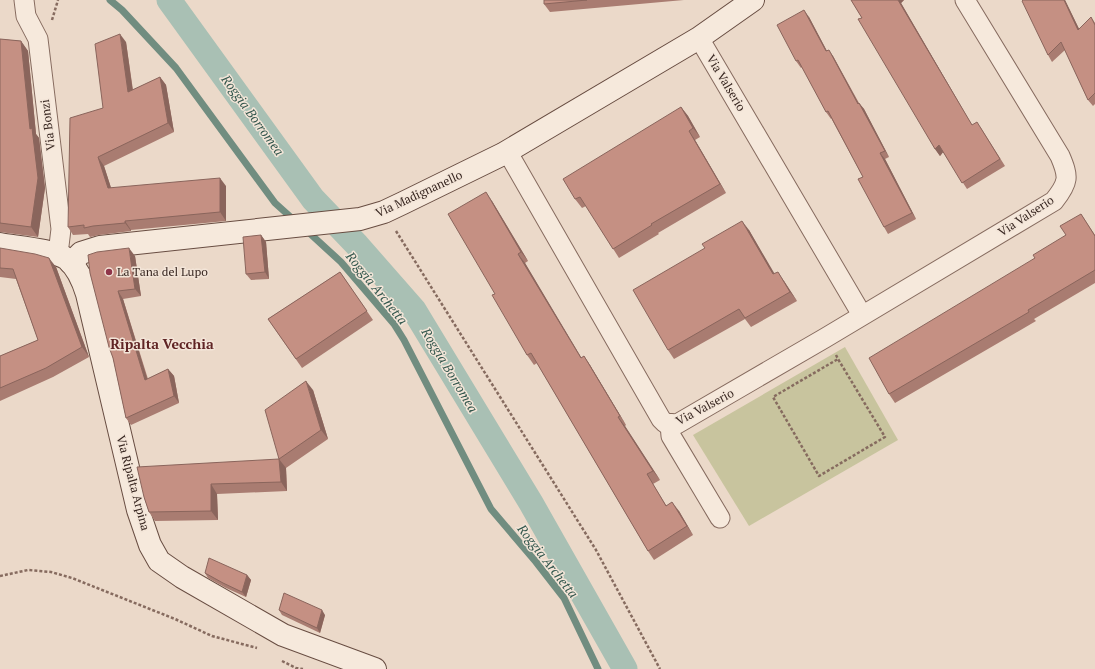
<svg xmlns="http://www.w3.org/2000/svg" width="1095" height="669" viewBox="0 0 1095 669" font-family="'PT Serif',serif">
<rect width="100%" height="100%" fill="#ebd9c9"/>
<path fill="#c8c49e" d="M 845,347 L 898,440 L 749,526 L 693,435 Z"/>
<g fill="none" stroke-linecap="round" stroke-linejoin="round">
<g stroke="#718d80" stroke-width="7">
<path d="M 110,0 L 122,10 L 176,68 L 275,203 L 295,221"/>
<path d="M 305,229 L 341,262 L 394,324 L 404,340 L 491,509 L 536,562 L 564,598 L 598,669"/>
</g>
<path stroke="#a9c0b4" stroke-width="25" d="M 169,0 L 313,199 L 357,245 L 414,310 L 531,503 L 625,669"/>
<g stroke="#866b5f" stroke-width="21">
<g id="street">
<path d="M 24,0 L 26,16 L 38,39 L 61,229 L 58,254"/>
<path d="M 699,38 L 862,315"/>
<path d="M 507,151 L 661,419 L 665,423 L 677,424 L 825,338 L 1054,201 C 1069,182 1069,177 1060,156 L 965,0"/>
<path d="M 670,424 L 671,436 L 720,518"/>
</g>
</g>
<g stroke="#684d42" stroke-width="24">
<g id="secondary">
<path d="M 0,244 C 16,247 55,250 67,259 C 78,268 83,281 87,294 L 138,510 L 150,545 L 159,561 L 182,577 L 283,635 L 375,669"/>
<path d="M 71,263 L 81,253 L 100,247 L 360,219 L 384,212 L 403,203 L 503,154 L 699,38 L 753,0"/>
</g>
</g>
<g stroke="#866b5f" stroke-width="2.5" stroke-dasharray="3 2" stroke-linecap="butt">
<path d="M 52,20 L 58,0"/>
<path d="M 396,231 L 596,550 L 660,669"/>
<path d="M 836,355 L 838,359 L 885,437 L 819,476 L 773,397 L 838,359"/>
<path d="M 0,576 L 28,570 L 51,572 L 72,578 L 175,619 L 212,636 L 257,648"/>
<path d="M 282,661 L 296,668 L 303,669"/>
</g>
<use href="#street" stroke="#f6e9dc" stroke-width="19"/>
<use href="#secondary" stroke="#f6e9dc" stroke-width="22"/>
</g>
<g fill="#a97c71">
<path d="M 544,0 L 684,0 L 550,12 L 544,4 Z"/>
<path d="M 851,0 L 904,0 L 901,3 L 972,125 L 981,128 L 1005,166 L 967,189 L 943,152 L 940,156 L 935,149 L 862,18 Z"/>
<path d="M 1023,0 L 1065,0 L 1079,29 L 1091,17 L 1095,23 L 1095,104 L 1093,106 L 1088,100 L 1065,50 L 1052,62 L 1048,55 Z"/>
<path d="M 809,17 L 827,51 L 833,56 L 859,103 L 864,109 L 889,157 L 885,159 L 916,219 L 888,234 L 884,227 L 863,177 L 831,118 L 831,119 L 826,112 L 802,67 L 801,68 L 796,61 Z"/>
<path d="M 0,39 L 21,41 L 28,51 L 36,134 L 39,138 L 45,188 L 38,237 L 0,232 Z"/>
<path d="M 126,42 L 133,90 L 160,77 L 166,85 L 174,132 L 104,166 L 111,188 L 226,186 L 226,221 L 131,230 L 131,231 L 99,235 L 90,237 L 88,234 L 73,235 L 68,227 L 103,108 Z"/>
<path d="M 681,107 L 688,116 L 700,137 L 695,140 L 726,193 L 658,233 L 659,234 L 619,258 L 586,206 L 582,208 L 575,199 Z"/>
<path d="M 492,201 L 528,261 L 525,263 L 581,358 L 584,356 L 590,365 L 626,425 L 625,426 L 660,480 L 653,484 L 666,505 L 679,511 L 693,535 L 654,560 L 648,551 L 537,363 L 534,365 L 527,355 L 495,294 Z"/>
<path d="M 1081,214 L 1095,235 L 1095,283 L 1034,319 L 1036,321 L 895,403 L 889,394 L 1035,258 L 1066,235 Z"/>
<path d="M 749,230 L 774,274 L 784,281 L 797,301 L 751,327 L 745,319 L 674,359 L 668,350 Z"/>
<path d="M 261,235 L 266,242 L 269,279 L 251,280 L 246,274 Z"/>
<path d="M 0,248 L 56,267 L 89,357 L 53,377 L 0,401 L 0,356 L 38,340 L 16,279 L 0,277 Z"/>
<path d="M 135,256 L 141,296 L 123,299 L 148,379 L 168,369 L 174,376 L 179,403 L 131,425 L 126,418 L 113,358 L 90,273 Z"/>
<path d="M 340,272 L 373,320 L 302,368 L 268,319 Z"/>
<path d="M 313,390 L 328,439 L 286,468 L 287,491 L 217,494 L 218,520 L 155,521 L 149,512 L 144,497 L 279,459 Z"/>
<path d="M 205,573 L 247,575 L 251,580 L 246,597 L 226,588 L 208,578 Z"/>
<path d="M 279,610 L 325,615 L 320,633 L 282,615 Z"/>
</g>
<g fill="#8a655c">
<path d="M 898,0 L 904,0 L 901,3 L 976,132 L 972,125 Z"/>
<path d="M 1064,0 L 1065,0 L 1083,37 L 1078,30 Z"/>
<path d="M 804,10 L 809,17 L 830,57 L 826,51 Z"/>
<path d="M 120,34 L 126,42 L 134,100 L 128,92 Z"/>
<path d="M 21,41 L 28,51 L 36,134 L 39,138 L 45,188 L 38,237 L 31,227 L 30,129 Z"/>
<path d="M 829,50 L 833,56 L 862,110 L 858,104 Z"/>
<path d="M 160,77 L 166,85 L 174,132 L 168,123 Z"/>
<path d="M 859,103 L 864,109 L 889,157 L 885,151 Z"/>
<path d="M 681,107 L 688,116 L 700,137 L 693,128 Z"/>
<path d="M 689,131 L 695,140 L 726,193 L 720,184 Z"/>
<path d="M 939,145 L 944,151 L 940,156 L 935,149 Z"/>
<path d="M 880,153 L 885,159 L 916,219 L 912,213 Z"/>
<path d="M 98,157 L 104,166 L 114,197 L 108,188 Z"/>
<path d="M 220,178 L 226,186 L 226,221 L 220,212 Z"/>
<path d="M 486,192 L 492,201 L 528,261 L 521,252 Z"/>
<path d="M 125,221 L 131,230 L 131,231 L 125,223 Z"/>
<path d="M 742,221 L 749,230 L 780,283 L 773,274 Z"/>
<path d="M 261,235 L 266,242 L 269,279 L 265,272 Z"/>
<path d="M 129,248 L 135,256 L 141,296 L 135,289 Z"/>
<path d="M 518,254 L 525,263 L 587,367 L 581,358 Z"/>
<path d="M 49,258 L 56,267 L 89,357 L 82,347 Z"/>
<path d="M 778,272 L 784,281 L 797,301 L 790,292 Z"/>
<path d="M 118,291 L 123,299 L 150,388 L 145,380 Z"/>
<path d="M 584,356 L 590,365 L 626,425 L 620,416 Z"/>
<path d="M 168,369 L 174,376 L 179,403 L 174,396 Z"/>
<path d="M 306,381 L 313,390 L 328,439 L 321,430 Z"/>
<path d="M 618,417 L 625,426 L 660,480 L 653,471 Z"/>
<path d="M 279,459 L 286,468 L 287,491 L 281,482 Z"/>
<path d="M 211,484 L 217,494 L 218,520 L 211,511 Z"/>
<path d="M 672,502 L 679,511 L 693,535 L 687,526 Z"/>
<path d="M 247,575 L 251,580 L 246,597 L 242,592 Z"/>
<path d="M 322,610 L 325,615 L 320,633 L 317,628 Z"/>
</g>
<g fill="#c59083" stroke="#8a655c">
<path d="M 544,0 L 587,0 L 544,4 Z"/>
<path d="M 851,0 L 898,0 L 972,125 L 977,122 L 1000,159 L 962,183 L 939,145 L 935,149 L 858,19 L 862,18 Z"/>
<path d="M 1023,0 L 1064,0 L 1078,30 L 1091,17 L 1095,25 L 1095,93 L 1088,100 L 1061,42 L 1048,55 L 1022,1 Z"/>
<path d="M 804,10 L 826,51 L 829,50 L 858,104 L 859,103 L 885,151 L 880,153 L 912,213 L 884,227 L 858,179 L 863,177 L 828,111 L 826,112 L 798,60 L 796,61 L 777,25 Z"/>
<path d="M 120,34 L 128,92 L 160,77 L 168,123 L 98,157 L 108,188 L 220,178 L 220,212 L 125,221 L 125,223 L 93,226 L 84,228 L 84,225 L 68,227 L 70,118 L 103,108 L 95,44 Z"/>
<path d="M 0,39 L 21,41 L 30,129 L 32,128 L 38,178 L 31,227 L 0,223 Z"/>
<path d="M 681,107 L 693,128 L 689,131 L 720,184 L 651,224 L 652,225 L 613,249 L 580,197 L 575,199 L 563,179 Z"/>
<path d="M 486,192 L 521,252 L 518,254 L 581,358 L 584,356 L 620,416 L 618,417 L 653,471 L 647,474 L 666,506 L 672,502 L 687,526 L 648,551 L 531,353 L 527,355 L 492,295 L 495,294 L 448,214 Z"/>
<path d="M 1081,214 L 1095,236 L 1095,270 L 1028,310 L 1029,312 L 889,394 L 869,358 L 1035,258 L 1033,255 L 1066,235 L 1060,226 Z"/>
<path d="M 742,221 L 773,274 L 778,272 L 790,292 L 745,318 L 739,309 L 668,350 L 633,290 L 705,248 L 702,244 Z"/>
<path d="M 261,235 L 265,272 L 246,274 L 243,237 Z"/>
<path d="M 0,248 L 35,254 L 49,258 L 82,347 L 46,368 L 0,388 L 0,356 L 38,340 L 13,269 L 0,268 Z"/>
<path d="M 129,248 L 135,289 L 118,291 L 145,380 L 168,369 L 174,396 L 126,418 L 113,358 L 109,347 L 90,273 L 88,255 L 97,252 Z"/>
<path d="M 340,272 L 367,311 L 296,359 L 268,319 Z"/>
<path d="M 306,381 L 321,430 L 279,459 L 265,410 Z"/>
<path d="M 279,459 L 281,482 L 211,484 L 211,511 L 149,512 L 144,497 L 137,467 Z"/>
<path d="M 209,558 L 247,575 L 242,592 L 223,583 L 205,573 Z"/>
<path d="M 284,593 L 322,610 L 317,628 L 279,610 Z"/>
</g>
<circle fill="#8f3549" stroke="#f3e5d8" stroke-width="1.5" cx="109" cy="272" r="4"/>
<g text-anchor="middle" stroke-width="3" stroke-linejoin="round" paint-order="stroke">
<g font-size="12" fill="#382721" stroke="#f3e5d8">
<text transform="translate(726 83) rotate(59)" y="4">Via Valserio</text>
<text transform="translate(48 125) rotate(-97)" y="4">Via Bonzi</text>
<text transform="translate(419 194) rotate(-25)" y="4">Via Madignanello</text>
<text transform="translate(1026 216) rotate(-33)" y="4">Via Valserio</text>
<text transform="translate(705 407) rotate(-28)" y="4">Via Valserio</text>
<text transform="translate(133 483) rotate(75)" y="4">Via Ripalta Arpina</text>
</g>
<g font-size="12" fill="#382721" stroke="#f3e5d8" text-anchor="start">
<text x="117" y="276">La Tana del Lupo</text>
</g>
<g font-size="13" font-style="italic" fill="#32564c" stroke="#f3e5d8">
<text transform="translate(253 115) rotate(54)" y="5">Roggia Borromea</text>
<text transform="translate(377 288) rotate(51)" y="5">Roggia Archetta</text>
<text transform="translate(450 370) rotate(59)" y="5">Roggia Borromea</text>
<text transform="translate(548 561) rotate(52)" y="5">Roggia Archetta</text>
</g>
<g font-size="14" font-weight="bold" fill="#602525" stroke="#f3e5d8">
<text x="162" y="349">Ripalta Vecchia</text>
</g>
</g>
</svg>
